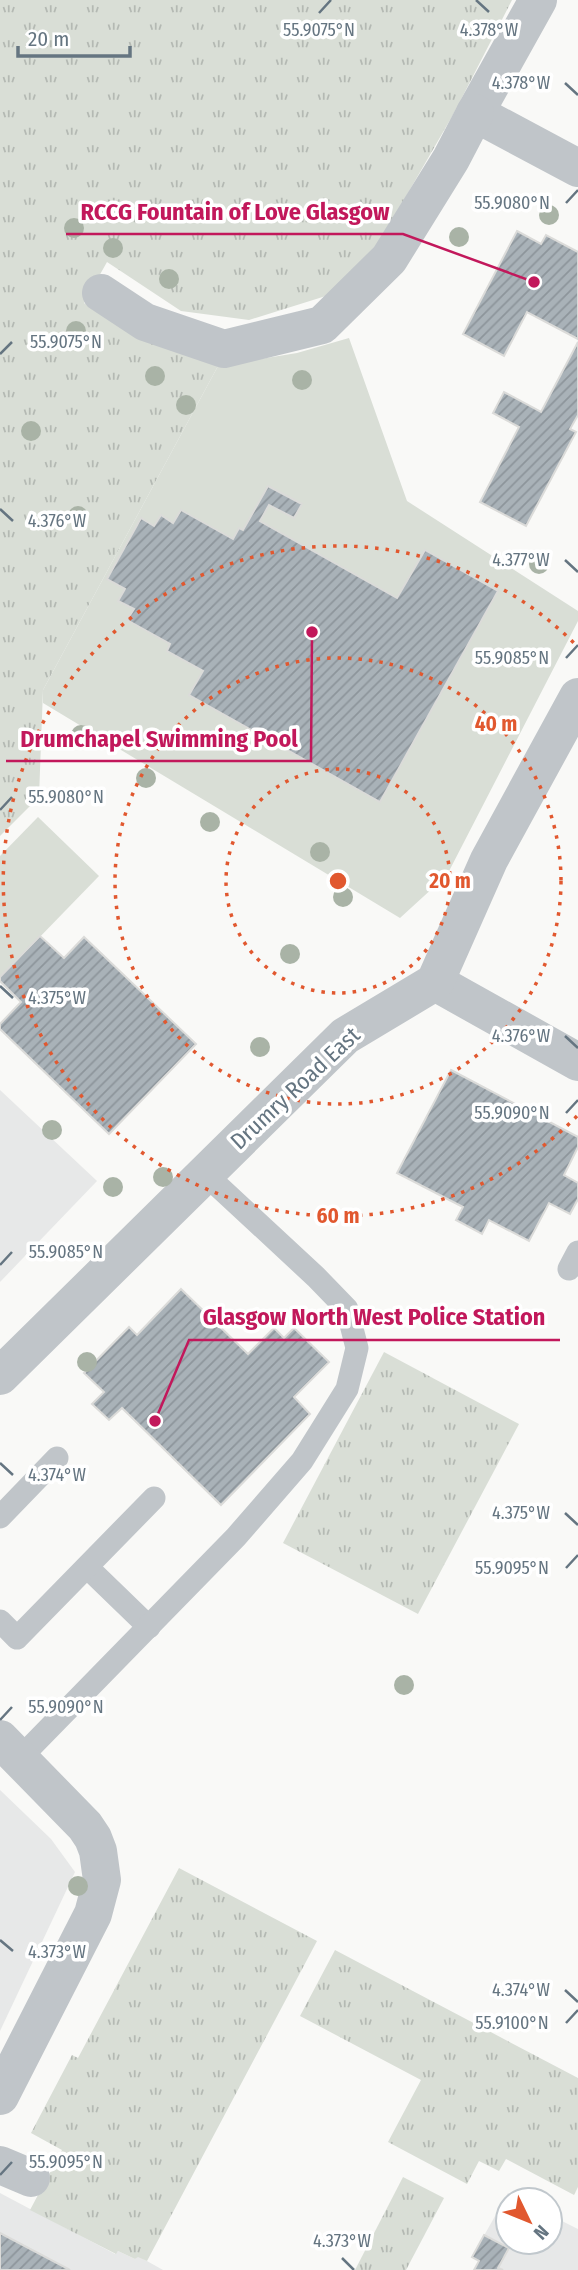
<svg xmlns="http://www.w3.org/2000/svg" width="578" height="2270" viewBox="0 0 578 2270" font-family="'Fira Sans Condensed',sans-serif">
<defs>
<pattern id="grass-tufts" width="24" height="20" patternUnits="userSpaceOnUse" patternTransform="scale(1.75)"><rect width="24" height="20" fill="#d9ded6"/><path d="M3 7l-1-3M5 7V3M7 7l1-3M15 17l-1-3M17 17v-4M19 17l1-3" fill="none" stroke="#b4b9b3"/></pattern>
<pattern id="building-hatch" width="6" height="6" patternUnits="userSpaceOnUse" patternTransform="scale(1.75)"><rect width="6" height="6" fill="#a9b2b8"/><path d="M-1 1l2-2M0 6l6-6M5 7l2-2" fill="none" stroke="#8d959b"/></pattern>
</defs>
<rect width="100%" height="100%" fill="#f9f9f7"/>
<g fill="#e7e8e8">
<path d="M 0,1090 L 97,1181 L 0,1282 Z"/>
<path d="M 0,1790 L 51,1839 L 75,1872 L 0,2031 Z"/>
<path d="M 0,2193 L 115,2254 L 118,2251 L 135,2259 L 138,2256 L 163,2270 L 0,2270 Z"/>
<path d="M 508,2193 L 521,2200 L 508,2200 L 508,2242 L 550,2242 L 550,2215 L 578,2229 L 578,2270 L 474,2270 L 479,2261 L 472,2257 Z"/>
</g>
<g fill="url(#grass-tufts)">
<path d="M 0,0 L 512,0 L 454,113 L 374,252 L 329,295 L 249,320 L 181,311 L 107,262 L 84,303 L 95,311 L 218,366 L 43,690 L 39,797 L 0,836 Z"/>
<path d="M 384,1352 L 519,1424 L 418,1614 L 283,1543 Z"/>
<path d="M 179,1868 L 317,1941 L 147,2261 L 138,2257 L 135,2259 L 118,2251 L 116,2254 L 30,2210 L 62,2150 L 31,2133 L 72,2055 L 78,2058 Z"/>
<path d="M 335,1950 L 578,2078 L 578,2187 L 574,2195 L 506,2159 L 499,2171 L 479,2161 L 467,2184 L 388,2142 L 421,2080 L 300,2016 Z"/>
<path d="M 403,2177 L 444,2198 L 406,2270 L 355,2270 Z"/>
</g>
<g fill="#d9ded6">
<path d="M 349,338 L 407,501 L 578,611 L 578,621 L 447,875 L 400,918 L 43,703 L 43,690 L 218,366 L 297,353 Z"/>
<path d="M 38,817 L 99,876 L 0,978 L 0,856 Z"/>
</g>
<g fill="url(#building-hatch)" stroke="#dbdbd9" stroke-width="2">
<path d="M 517,231 L 541,244 L 546,235 L 578,252 L 578,339 L 527,312 L 504,356 L 463,334 Z"/>
<path d="M 578,342 L 578,415 L 570,429 L 576,432 L 526,526 L 480,502 L 519,427 L 493,413 L 504,392 L 541,412 Z"/>
<path d="M 268,486 L 302,504 L 294,518 L 269,505 L 260,521 L 397,598 L 425,550 L 498,591 L 380,802 L 189,695 L 203,671 L 167,651 L 170,644 L 127,620 L 134,609 L 118,601 L 125,589 L 107,579 L 141,518 L 154,526 L 161,515 L 173,523 L 181,510 L 233,539 L 239,528 L 243,530 Z"/>
<path d="M 40,936 L 64,958 L 84,937 L 196,1044 L 109,1134 L 0,1029 L 0,1024 L 21,1002 L 0,981 L 0,977 Z"/>
<path d="M 451,1070 L 578,1137 L 578,1147 L 564,1175 L 578,1183 L 578,1199 L 570,1214 L 549,1203 L 529,1241 L 489,1220 L 482,1234 L 456,1220 L 463,1207 L 397,1173 Z"/>
<path d="M 181,1289 L 248,1354 L 274,1328 L 284,1338 L 294,1328 L 329,1362 L 294,1397 L 310,1414 L 221,1505 L 122,1408 L 109,1420 L 92,1404 L 104,1392 L 84,1373 L 129,1327 L 137,1335 Z"/>
<path d="M 0,2233 L 70,2270 L 0,2270 Z"/>
<path d="M 484,2235 L 509,2248 L 498,2268 L 503,2270 L 474,2270 L 479,2261 L 472,2257 Z"/>
</g>
<g fill="none" stroke-linecap="round" stroke-linejoin="round">
<g stroke="#c0c5c9" stroke-width="23">
<path d="M 569,1269 L 578,1252"/>
<path d="M 0,1517 L 57,1458"/>
<path d="M 87,1567 L 149,1627"/>
<path d="M 0,1621 L 17,1638 L 154,1498"/>
<path d="M 20,1758 L 236,1537 L 302,1461 L 347,1389 L 357,1348 L 347,1309 L 316,1277 L 204,1173"/>
</g>
<g stroke="#c0c5c9" stroke-width="38">
<path d="M 538,0 L 475,113 L 578,168"/>
<path d="M 101,293 L 145,322 L 224,349 L 322,325 L 389,259 L 451,159 L 475,113"/>
<path d="M 435,982 L 578,1062"/>
<path d="M 0,1739 L 85,1826 L 93,1838 L 98,1851 L 102,1880 L 93,1914 L 0,2096"/>
<path d="M 0,2165 L 31,2178"/>
</g>
<path stroke="#c0c5c9" stroke-width="38" d="M 0,1376 L 345,1036 L 435,982 L 489,860 L 578,697"/>
</g>
<g fill="#a9b3a6">
<circle cx="549" cy="215" r="10"/>
<circle cx="74" cy="228" r="10"/>
<circle cx="459" cy="237" r="10"/>
<circle cx="113" cy="248" r="10"/>
<circle cx="169" cy="279" r="10"/>
<circle cx="76" cy="331" r="10"/>
<circle cx="155" cy="376" r="10"/>
<circle cx="302" cy="380" r="10"/>
<circle cx="186" cy="405" r="10"/>
<circle cx="31" cy="431" r="10"/>
<circle cx="78" cy="516" r="10"/>
<circle cx="539" cy="564" r="10"/>
<circle cx="81" cy="735" r="10"/>
<circle cx="146" cy="778" r="10"/>
<circle cx="210" cy="822" r="10"/>
<circle cx="320" cy="852" r="10"/>
<circle cx="343" cy="897" r="10"/>
<circle cx="290" cy="954" r="10"/>
<circle cx="260" cy="1047" r="10"/>
<circle cx="52" cy="1130" r="10"/>
<circle cx="163" cy="1177" r="10"/>
<circle cx="113" cy="1187" r="10"/>
<circle cx="87" cy="1362" r="10"/>
<circle cx="404" cy="1685" r="10"/>
<circle cx="78" cy="1886" r="10"/>
</g>
<path fill="none" stroke="#657581" stroke-width="2.5" d="M 476,0 L 489,12M 319,13 L 331,0M 565,83 L 578,95M 566,203 L 578,190M 0,354 L 12,342M 0,509 L 13,521M 565,560 L 578,572M 566,658 L 578,645M 0,810 L 12,797M 0,986 L 13,998M 565,1036 L 578,1048M 566,1113 L 578,1100M 0,1265 L 12,1252M 0,1463 L 13,1475M 565,1513 L 578,1525M 566,1568 L 578,1555M 0,1720 L 12,1707M 0,1940 L 13,1951M 565,1990 L 578,2002M 566,2023 L 578,2010M 0,2175 L 12,2162M 342,2258 L 354,2270"/>
<g fill="none" stroke="#e1582f" stroke-width="3.5" stroke-dasharray="3.5 7">
<circle cx="338" cy="881" r="112"/>
<circle cx="338" cy="881" r="223"/>
<path d="M577 1116A335 335 0 1 1 577 646"/>
</g>
<g text-anchor="middle" stroke-width="7" stroke-linejoin="round" paint-order="stroke">
<g font-size="23" fill="#657581" stroke="#fff">
<text transform="translate(295 1088) rotate(-43)" y="8">Drumry Road East</text>
</g>
</g>
<g font-size="18" text-anchor="middle" fill="#657581" stroke="#fff" stroke-width="7" stroke-linejoin="round" paint-order="stroke">
<text x="489" y="36">4.378°W</text>
<text x="319" y="36">55.9075°N</text>
<text x="521" y="89">4.378°W</text>
<text x="512" y="209">55.9080°N</text>
<text x="66" y="348">55.9075°N</text>
<text x="57" y="527">4.376°W</text>
<text x="521" y="566">4.377°W</text>
<text x="512" y="664">55.9085°N</text>
<text x="66" y="803">55.9080°N</text>
<text x="57" y="1004">4.375°W</text>
<text x="521" y="1042">4.376°W</text>
<text x="512" y="1119">55.9090°N</text>
<text x="66" y="1258">55.9085°N</text>
<text x="57" y="1481">4.374°W</text>
<text x="521" y="1519">4.375°W</text>
<text x="512" y="1574">55.9095°N</text>
<text x="66" y="1713">55.9090°N</text>
<text x="57" y="1958">4.373°W</text>
<text x="521" y="1996">4.374°W</text>
<text x="512" y="2029">55.9100°N</text>
<text x="66" y="2168">55.9095°N</text>
<text x="342" y="2247">4.373°W</text>
</g>
<circle cx="338" cy="881" r="10" fill="#e1582f" stroke="#fff" stroke-width="3.5"/>
<g font-size="21" text-anchor="middle" font-weight="bold" fill="#e1582f" stroke="#fff" stroke-width="7" stroke-linejoin="round" paint-order="stroke">
<text x="496" y="731">40 m</text>
<text x="450" y="888">20 m</text>
<text x="338" y="1223">60 m</text>
</g>
<path fill="none" stroke="#c2185b" stroke-width="2.5" d="M534 282L403 234H66M312 632L311 761H6M155 1421L189 1340H560"/>
<g fill="#c2185b" stroke="#fff" stroke-width="2.5">
<circle cx="534" cy="282" r="7"/>
<circle cx="312" cy="632" r="7"/>
<circle cx="155" cy="1421" r="7"/>
</g>
<g font-size="24" text-anchor="middle" font-weight="bold" fill="#c2185b" stroke="#fff" stroke-width="7" stroke-linejoin="round" paint-order="stroke">
<text x="235" y="220">RCCG Fountain of Love Glasgow</text>
<text x="159" y="747">Drumchapel Swimming Pool</text>
<text x="374" y="1325">Glasgow North West Police Station</text>
</g>
<g transform="translate(529 2221) rotate(133)"><circle r="33" fill="#ffffff" stroke="#c1c8cd" stroke-width="2"/>
<path d="M0-5L12 26L0 18L-12 26Z" fill="#e1582f"/>
<text y="-10" font-size="19" font-weight="bold" text-anchor="middle" fill="#657581">N</text>
</g>
<path d="M18 46v10h112v-10" fill="none" stroke="#657581" stroke-width="3.5"/>
<text x="28" y="46" font-size="21" fill="#657581" stroke="#ffffff" stroke-width="5" paint-order="stroke">20 m</text>
</svg>
